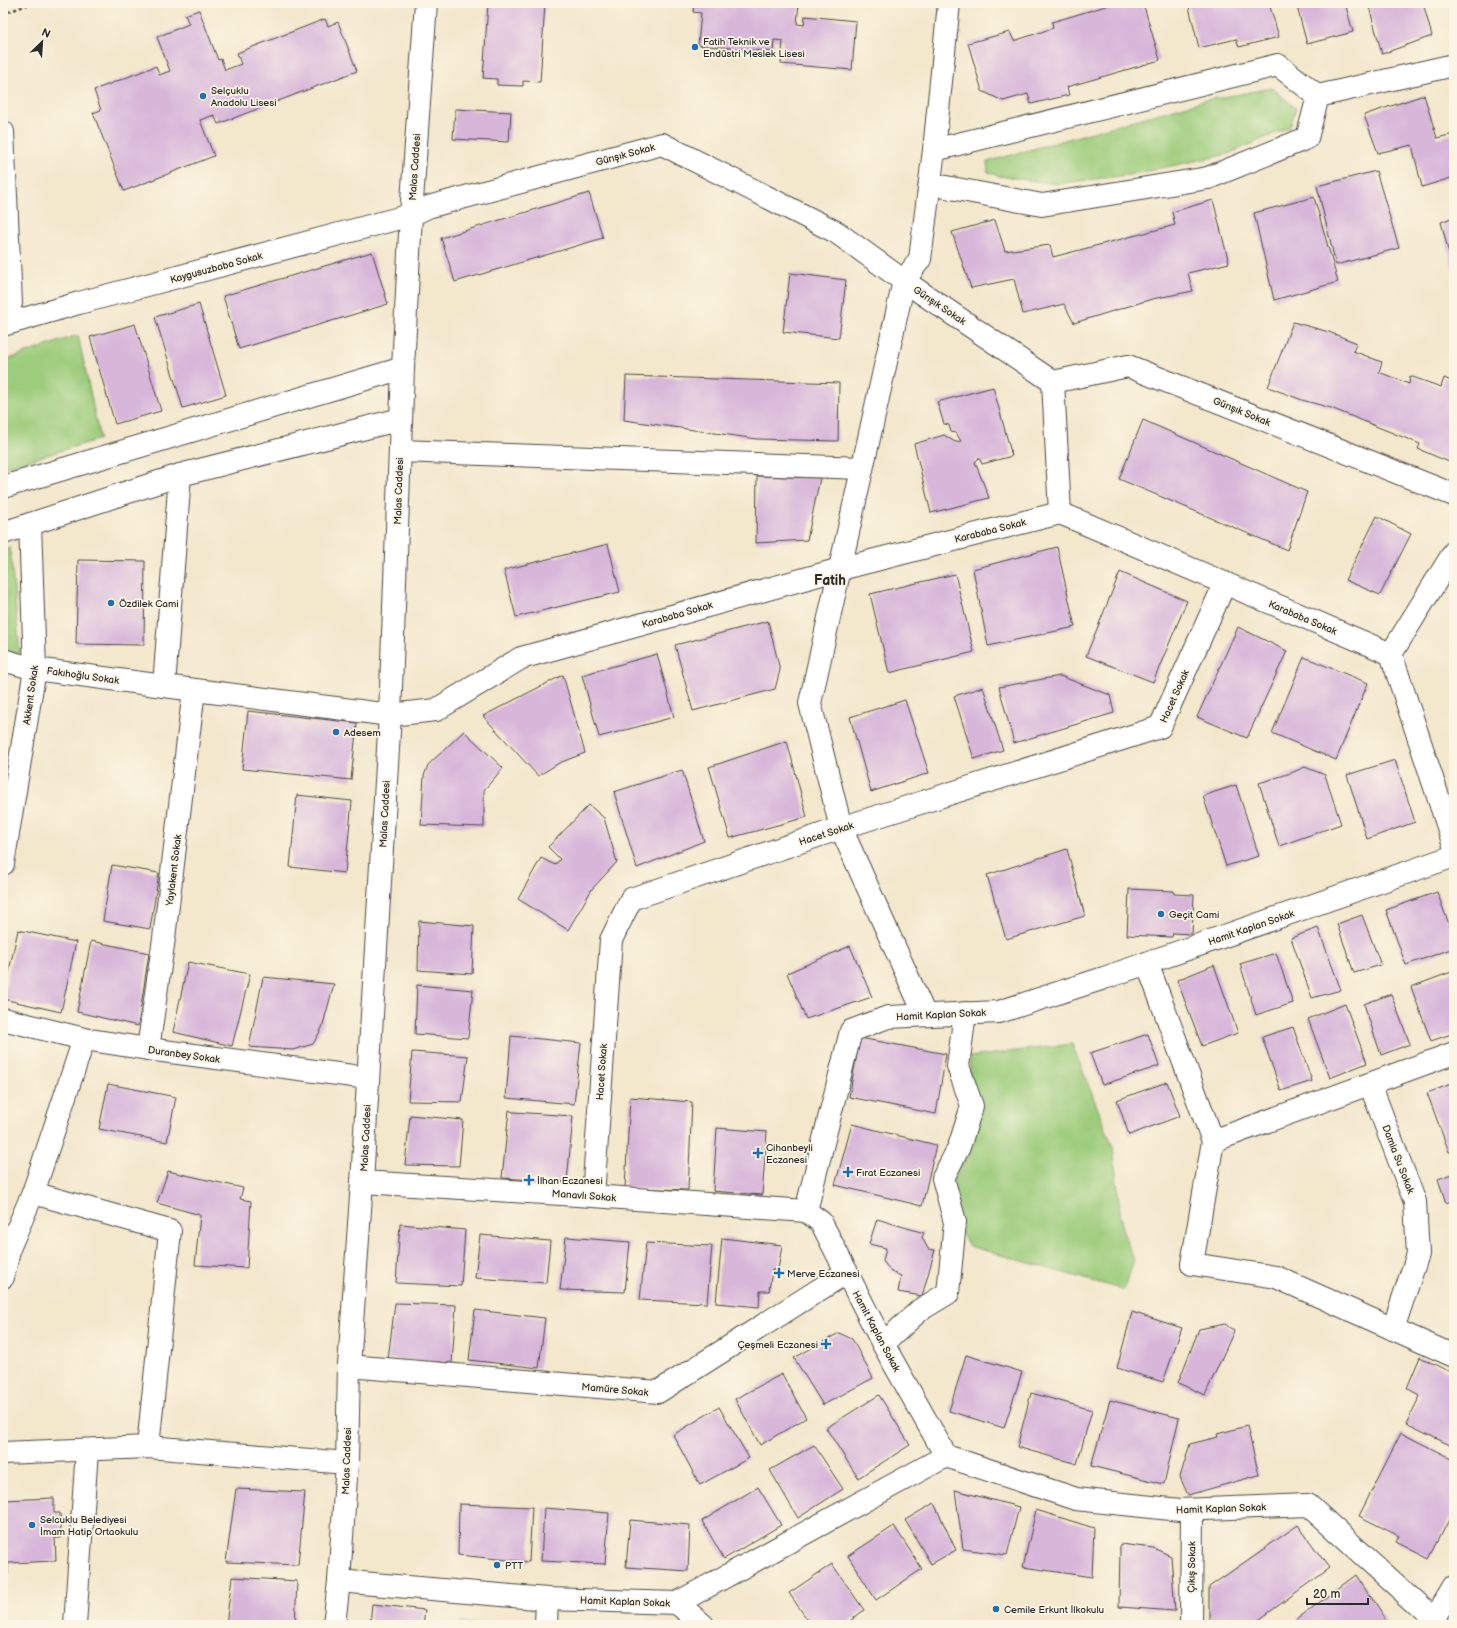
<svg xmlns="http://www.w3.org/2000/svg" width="1457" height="1628" viewBox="0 0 1457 1628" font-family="'Balsamiq Sans',sans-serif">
<rect width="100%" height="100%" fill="#fcf5e5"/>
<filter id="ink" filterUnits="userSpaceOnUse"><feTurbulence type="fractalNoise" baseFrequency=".025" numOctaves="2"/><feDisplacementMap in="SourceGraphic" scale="8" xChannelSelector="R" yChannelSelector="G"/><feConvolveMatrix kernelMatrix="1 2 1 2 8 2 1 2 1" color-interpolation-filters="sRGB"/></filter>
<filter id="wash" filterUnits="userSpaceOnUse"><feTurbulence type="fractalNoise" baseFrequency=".012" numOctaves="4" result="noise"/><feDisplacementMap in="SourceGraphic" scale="16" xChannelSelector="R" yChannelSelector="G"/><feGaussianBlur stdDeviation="0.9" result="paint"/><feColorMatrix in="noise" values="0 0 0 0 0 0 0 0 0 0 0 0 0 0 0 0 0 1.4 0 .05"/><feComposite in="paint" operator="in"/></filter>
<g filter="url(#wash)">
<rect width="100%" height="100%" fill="#f3e7cc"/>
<g fill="#9dcc7b" stroke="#647c53">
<path d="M 1272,88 L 1296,108 L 1290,127 L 1228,154 L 1129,175 L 1056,184 L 999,176 L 988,172 L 987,162 L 1202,101 Z"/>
<path d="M 78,335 L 100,439 L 3,468 L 3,361 Z"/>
<path d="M 10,547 L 20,653 L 3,651 L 3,549 Z"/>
<path d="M 1072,1044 L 1113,1147 L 1122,1229 L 1134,1260 L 1124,1290 L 969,1246 L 955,1222 L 953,1180 L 974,1143 L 969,1057 Z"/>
</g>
<g id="blocks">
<g fill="#d7b6da">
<path d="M 488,3 L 545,3 L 540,82 L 523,81 L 523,86 L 497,85 L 497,79 L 483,78 Z"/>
<path d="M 694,3 L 799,3 L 797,24 L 804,25 L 805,16 L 856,21 L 852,70 L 781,64 L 783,41 L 774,40 L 773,52 L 698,45 L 701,13 L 693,12 Z"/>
<path d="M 1116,3 L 1143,3 L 1160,60 L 1067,87 L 1069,95 L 1031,104 L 1028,94 L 1003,101 L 982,91 L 968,43 L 1010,32 L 1014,41 L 1053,28 L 1052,22 Z"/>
<path d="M 1188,3 L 1269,3 L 1279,37 L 1239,47 L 1236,39 L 1199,48 Z"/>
<path d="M 1296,3 L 1345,3 L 1353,32 L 1307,44 Z"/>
<path d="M 1368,3 L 1423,3 L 1432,36 L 1382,54 Z"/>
<path d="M 199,10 L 218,60 L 221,59 L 225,70 L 241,64 L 237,53 L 325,19 L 328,26 L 338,22 L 357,71 L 218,124 L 214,115 L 200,120 L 214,156 L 124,191 L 93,113 L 101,110 L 94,90 L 156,66 L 159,75 L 170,71 L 157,37 L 189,24 L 185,15 Z"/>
<path d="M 1424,95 L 1437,138 L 1454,134 L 1454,177 L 1422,187 L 1412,145 L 1378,153 L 1364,115 Z"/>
<path d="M 455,109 L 511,112 L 509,142 L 453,139 Z"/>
<path d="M 1376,171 L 1399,248 L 1336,265 L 1317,186 Z"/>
<path d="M 589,193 L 603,238 L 455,282 L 441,238 Z"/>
<path d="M 1314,197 L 1338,282 L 1274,300 L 1254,213 Z"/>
<path d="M 1213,200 L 1229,263 L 1188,273 L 1193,291 L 1152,299 L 1074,323 L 1064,304 L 1023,314 L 1014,279 L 971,288 L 952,232 L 995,220 L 1005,251 L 1050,245 L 1053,257 L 1175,225 L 1172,212 Z"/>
<path d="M 1454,217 L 1454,269 L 1453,269 L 1441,222 Z"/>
<path d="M 372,252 L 388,304 L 239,349 L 223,296 Z"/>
<path d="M 790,273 L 846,280 L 839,338 L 783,332 Z"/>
<path d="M 199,304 L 226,395 L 183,408 L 155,317 Z"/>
<path d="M 1293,322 L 1329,332 L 1357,343 L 1353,351 L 1382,362 L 1379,372 L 1409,384 L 1410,376 L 1441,387 L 1444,378 L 1454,382 L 1454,464 L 1418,449 L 1420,444 L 1331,408 L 1302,400 L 1268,387 Z"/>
<path d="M 135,324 L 161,411 L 115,424 L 90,337 Z"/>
<path d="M 626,376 L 839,383 L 838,441 L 757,439 L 624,420 Z"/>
<path d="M 993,387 L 1012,456 L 982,464 L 979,458 L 975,462 L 989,498 L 931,513 L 914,444 L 944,435 L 955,442 L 961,441 L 956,433 L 951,432 L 949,425 L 944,424 L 937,402 Z"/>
<path d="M 1143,420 L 1307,492 L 1287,550 L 1119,479 Z"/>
<path d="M 757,476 L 820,478 L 807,540 L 756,543 Z"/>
<path d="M 1377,516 L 1411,534 L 1380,595 L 1345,580 Z"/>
<path d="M 608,544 L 620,592 L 516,617 L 504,570 Z"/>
<path d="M 1057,547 L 1075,627 L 988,646 L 973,569 Z"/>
<path d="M 78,560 L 145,561 L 144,645 L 76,644 Z"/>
<path d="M 1120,572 L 1187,601 L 1153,682 L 1086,656 Z"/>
<path d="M 955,574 L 974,652 L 889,673 L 870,594 Z"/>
<path d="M 768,621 L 780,670 L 775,689 L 693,711 L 675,645 Z"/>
<path d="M 1238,627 L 1287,651 L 1247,738 L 1197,717 Z"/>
<path d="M 657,654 L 674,717 L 599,737 L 582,675 Z"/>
<path d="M 1304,657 L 1368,683 L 1336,760 L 1272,733 Z"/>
<path d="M 3,669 L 8,670 L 4,702 L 3,702 Z"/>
<path d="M 563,675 L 585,753 L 559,763 L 538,776 L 483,716 Z"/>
<path d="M 1060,676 L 1110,695 L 1114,713 L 1014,743 L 999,687 Z"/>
<path d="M 983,687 L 1003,750 L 974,759 L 954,696 Z"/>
<path d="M 905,700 L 929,773 L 871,792 L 850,717 Z"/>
<path d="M 248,711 L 357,723 L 351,780 L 242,769 Z"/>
<path d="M 464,731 L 503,768 L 484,790 L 484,827 L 421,825 L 424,776 L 428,765 Z"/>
<path d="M 787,741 L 807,817 L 730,838 L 709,767 Z"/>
<path d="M 1395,760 L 1415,822 L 1367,839 L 1347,775 Z"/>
<path d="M 1305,767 L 1325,775 L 1341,824 L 1279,846 L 1259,783 L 1291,773 Z"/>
<path d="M 682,770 L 704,841 L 637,868 L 614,792 Z"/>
<path d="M 1236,785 L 1259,856 L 1226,866 L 1203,796 Z"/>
<path d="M 297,795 L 352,801 L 345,873 L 290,867 Z"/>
<path d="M 589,805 L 604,818 L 617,862 L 592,889 L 568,930 L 518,899 L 541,858 L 555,865 L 560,859 L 548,847 Z"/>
<path d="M 1067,849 L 1085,916 L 1006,939 L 987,875 Z"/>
<path d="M 112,865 L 159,873 L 150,929 L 103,921 Z"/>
<path d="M 1129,889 L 1174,891 L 1174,894 L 1194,895 L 1192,934 L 1173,933 L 1172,937 L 1127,935 Z"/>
<path d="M 1437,892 L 1454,938 L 1454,948 L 1406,965 L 1386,910 Z"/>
<path d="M 1362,915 L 1381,965 L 1354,973 L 1337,924 Z"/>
<path d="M 419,921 L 474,926 L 472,974 L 418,970 Z"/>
<path d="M 1318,928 L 1341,990 L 1312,998 L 1291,938 Z"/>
<path d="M 18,930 L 76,942 L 61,1012 L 3,999 Z"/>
<path d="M 91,941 L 149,953 L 138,1026 L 77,1012 Z"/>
<path d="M 850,946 L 872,997 L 806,1019 L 787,973 Z"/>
<path d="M 1276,953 L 1293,1003 L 1256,1015 L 1240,964 Z"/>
<path d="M 188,962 L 250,974 L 232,1046 L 173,1032 Z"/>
<path d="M 1214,965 L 1238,1033 L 1202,1046 L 1177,980 Z"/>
<path d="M 1454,971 L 1454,1033 L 1431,1041 L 1411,987 Z"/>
<path d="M 263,977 L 334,984 L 322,1028 L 313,1044 L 293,1050 L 249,1047 Z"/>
<path d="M 417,985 L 473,990 L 468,1038 L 415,1034 Z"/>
<path d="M 1391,994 L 1410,1044 L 1381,1055 L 1364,1004 Z"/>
<path d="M 1345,1004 L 1367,1063 L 1330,1078 L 1308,1019 Z"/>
<path d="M 1293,1027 L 1312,1081 L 1281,1091 L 1262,1037 Z"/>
<path d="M 1148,1034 L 1159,1066 L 1102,1085 L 1090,1053 Z"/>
<path d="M 511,1036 L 581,1043 L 574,1104 L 506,1098 Z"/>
<path d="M 860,1038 L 946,1054 L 936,1114 L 849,1097 Z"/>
<path d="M 412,1052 L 468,1056 L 462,1102 L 408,1101 Z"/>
<path d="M 1167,1082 L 1180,1116 L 1129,1135 L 1117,1100 Z"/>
<path d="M 1454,1083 L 1454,1150 L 1449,1152 L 1427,1093 Z"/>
<path d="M 108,1084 L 176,1097 L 167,1142 L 99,1129 Z"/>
<path d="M 630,1097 L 692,1102 L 688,1190 L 625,1188 Z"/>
<path d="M 509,1110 L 513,1112 L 573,1116 L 567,1182 L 502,1178 Z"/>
<path d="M 410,1115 L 463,1120 L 459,1166 L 405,1165 Z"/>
<path d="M 852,1124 L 936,1145 L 922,1206 L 835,1185 Z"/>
<path d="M 717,1128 L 767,1132 L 762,1195 L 713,1191 Z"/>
<path d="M 168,1171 L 243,1188 L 240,1199 L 251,1201 L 247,1268 L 195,1265 L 200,1215 L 157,1203 Z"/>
<path d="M 1454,1173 L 1454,1200 L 1446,1203 L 1438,1179 Z"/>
<path d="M 877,1219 L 924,1233 L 922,1237 L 928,1249 L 935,1250 L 922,1296 L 898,1292 L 901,1276 L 891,1272 L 883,1261 L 886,1248 L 869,1244 Z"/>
<path d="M 400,1224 L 465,1230 L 461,1286 L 396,1283 Z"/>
<path d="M 480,1235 L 550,1241 L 546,1283 L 475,1278 Z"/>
<path d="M 566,1237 L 630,1242 L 625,1292 L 560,1290 Z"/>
<path d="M 722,1238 L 782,1245 L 778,1270 L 772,1270 L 769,1291 L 760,1291 L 759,1307 L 716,1303 Z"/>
<path d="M 646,1243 L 712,1246 L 707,1303 L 640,1300 Z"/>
<path d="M 395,1303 L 456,1305 L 452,1363 L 388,1359 Z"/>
<path d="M 475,1310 L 545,1318 L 539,1368 L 469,1360 Z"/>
<path d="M 1132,1312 L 1182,1328 L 1163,1382 L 1117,1368 Z"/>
<path d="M 1225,1324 L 1234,1331 L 1205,1395 L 1178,1383 L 1199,1329 Z"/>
<path d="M 839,1333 L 852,1339 L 873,1378 L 823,1405 L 794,1358 Z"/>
<path d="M 966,1355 L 1022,1372 L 1004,1428 L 949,1411 Z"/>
<path d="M 1420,1357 L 1454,1374 L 1454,1447 L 1406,1424 L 1420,1396 L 1407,1388 Z"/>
<path d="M 782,1374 L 806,1418 L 760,1445 L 735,1399 Z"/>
<path d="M 1031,1393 L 1092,1410 L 1077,1464 L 1017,1447 Z"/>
<path d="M 879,1395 L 910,1445 L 858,1478 L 826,1428 Z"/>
<path d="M 1110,1400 L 1179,1418 L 1164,1484 L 1091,1466 Z"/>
<path d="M 719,1407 L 749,1458 L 700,1485 L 673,1435 Z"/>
<path d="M 1247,1426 L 1259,1475 L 1188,1495 L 1180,1477 L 1190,1444 L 1218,1437 L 1217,1434 Z"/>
<path d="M 1401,1433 L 1454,1460 L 1454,1510 L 1429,1559 L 1396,1542 L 1399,1536 L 1359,1516 Z"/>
<path d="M 814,1445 L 843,1489 L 798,1518 L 770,1470 Z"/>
<path d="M 758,1487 L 781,1525 L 724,1559 L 702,1521 Z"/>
<path d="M 236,1489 L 305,1492 L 298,1565 L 226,1562 Z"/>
<path d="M 955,1490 L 1019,1507 L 1007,1555 L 963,1549 Z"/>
<path d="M 54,1498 L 54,1513 L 60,1513 L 61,1538 L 55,1538 L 56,1561 L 8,1563 L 8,1575 L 3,1575 L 3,1500 Z"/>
<path d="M 934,1503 L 956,1550 L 931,1564 L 905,1520 Z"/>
<path d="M 459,1504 L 532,1507 L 529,1562 L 458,1555 Z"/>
<path d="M 544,1508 L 609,1513 L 605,1564 L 541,1561 Z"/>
<path d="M 1036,1510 L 1094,1528 L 1092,1577 L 1023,1567 Z"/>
<path d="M 630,1520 L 690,1525 L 688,1571 L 626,1567 Z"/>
<path d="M 1298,1525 L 1329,1568 L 1252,1625 L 1209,1625 L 1209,1587 Z"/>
<path d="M 894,1526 L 922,1569 L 876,1600 L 848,1556 Z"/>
<path d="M 1120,1544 L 1153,1548 L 1171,1556 L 1175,1611 L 1119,1607 Z"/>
<path d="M 832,1564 L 864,1610 L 845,1625 L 811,1625 L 789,1593 Z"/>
<path d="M 1356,1575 L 1387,1622 L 1382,1625 L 1302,1625 L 1297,1619 Z"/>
<path d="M 232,1577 L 297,1581 L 295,1625 L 226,1625 Z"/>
<path d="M 372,1604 L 425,1610 L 423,1625 L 370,1625 Z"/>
<path d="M 460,1622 L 510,1623 L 510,1625 L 460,1625 Z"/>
</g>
</g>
</g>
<g filter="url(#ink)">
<use href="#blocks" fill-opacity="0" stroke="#494743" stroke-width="1"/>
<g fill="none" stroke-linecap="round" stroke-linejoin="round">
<g stroke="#494743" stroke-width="24">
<g id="minor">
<path d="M 3,132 L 11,303 L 3,323"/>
<path d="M 934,150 L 1278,65 L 1318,96"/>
<path d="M 930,184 L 1042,205 L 1208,178 L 1307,138 L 1318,96 L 1454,65"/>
<path d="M 3,325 L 79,303 L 411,215 L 428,207 L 662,144 L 836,232 L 904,281 L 1053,382 L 1128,366 L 1454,495"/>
<path d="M 1053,382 L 1060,513"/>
<path d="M 400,451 L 862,468"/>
<path d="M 180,475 L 164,686 L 390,715 L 436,710 L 521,658 L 840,569 L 1060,513 L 1391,654 L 1454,845"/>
<path d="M 3,487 L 403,368"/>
<path d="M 3,533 L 180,475 L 401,419"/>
<path d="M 1391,654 L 1454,552"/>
<path d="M 3,660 L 35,669 L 164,686"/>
<path d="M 3,864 L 35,669 L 30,524"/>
<path d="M 1147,963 L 1213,1141 L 1192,1264 L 1276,1277 L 1454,1356"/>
<path d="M 925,1015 L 841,828 L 810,703 L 904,281 L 920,259 L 934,150 L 949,3"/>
<path d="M 3,1019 L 84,1039 L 148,1049 L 368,1078"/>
<path d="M 148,1049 L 164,938 L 194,690"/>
<path d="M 1370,1084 L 1415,1202 L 1418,1254 L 1393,1329"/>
<path d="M 1213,1141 L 1454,1053"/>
<path d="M 362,1182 L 593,1196 L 806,1211"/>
<path d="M 33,1193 L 170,1231 L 148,1447"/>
<path d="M 593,1196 L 611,940 L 631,899 L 841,828 L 1160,727 L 1225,583"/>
<path d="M 3,1277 L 10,1246 L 33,1193 L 84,1039"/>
<path d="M 883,1344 L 920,1310 L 948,1293 L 955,1222 L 943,1178 L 959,1147 L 972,1106 L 958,1066 L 965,1013"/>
<path d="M 349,1366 L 658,1392 L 847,1272"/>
<path d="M 3,1453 L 148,1447 L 347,1463"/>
<path d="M 339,1581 L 547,1599 L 677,1603 L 946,1456"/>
<path d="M 677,1603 L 703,1625"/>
<path d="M 75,1625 L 87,1450"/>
<path d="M 546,1625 L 547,1599"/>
<path d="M 1191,1625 L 1192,1510"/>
<path d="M 1431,1625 L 1454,1587"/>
<path d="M 1440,1625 L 1308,1505 L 1180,1510 L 1076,1499 L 946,1456 L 883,1344 L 821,1222 L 806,1211 L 851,1031 L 888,1017 L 999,1012 L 1104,978 L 1454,856"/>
</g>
</g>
<g stroke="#494743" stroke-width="24">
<path id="tertiary" d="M 334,1625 L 339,1581 L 347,1463 L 349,1366 L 362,1182 L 390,715 L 403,368 L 411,215 L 426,3"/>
</g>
<path stroke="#494743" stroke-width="2.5" stroke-dasharray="3 3" stroke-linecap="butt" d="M 3,14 L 32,3"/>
<use href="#minor" stroke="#fff" stroke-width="22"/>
<use href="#tertiary" stroke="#fff" stroke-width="22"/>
</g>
</g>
<g fill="#1f6fb2" stroke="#fcf5e5" stroke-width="1.5">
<circle cx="695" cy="47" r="4"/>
<circle cx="203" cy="96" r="4"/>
<circle cx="111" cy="603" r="4"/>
<circle cx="336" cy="732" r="4"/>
<circle cx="1161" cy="914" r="4"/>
<path d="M756 1147h4v4h4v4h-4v4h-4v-4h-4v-4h4z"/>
<path d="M846 1166h4v4h4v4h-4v4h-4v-4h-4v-4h4z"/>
<path d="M527 1174h4v4h4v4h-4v4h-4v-4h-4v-4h4z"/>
<path d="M777 1267h4v4h4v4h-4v4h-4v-4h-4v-4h4z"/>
<path d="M824 1338h4v4h4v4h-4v4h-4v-4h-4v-4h4z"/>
<circle cx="32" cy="1525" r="4"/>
<circle cx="497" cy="1565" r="4"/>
<circle cx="996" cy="1609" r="4"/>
</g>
<g text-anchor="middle" stroke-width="3.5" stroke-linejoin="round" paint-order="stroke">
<g font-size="10" fill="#2b2b2b" stroke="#fcf5e5" text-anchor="start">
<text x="703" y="45">Fatih Teknik ve<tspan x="703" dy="12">Endüstri Meslek Lisesi</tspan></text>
<text x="211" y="94">Selçuklu<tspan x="211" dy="12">Anadolu Lisesi</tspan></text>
<text x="119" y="607">Özdilek Cami</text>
<text x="344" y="736">Adesem</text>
<text x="1169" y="918">Geçit Cami</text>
<text x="766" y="1151">Cihanbeyli<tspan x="766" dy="12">Eczanesi</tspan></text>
<text x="856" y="1176">Fırat Eczanesi</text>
<text x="537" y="1184">İlhan Eczanesi</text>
<text x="787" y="1277">Merve Eczanesi</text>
<text x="818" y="1348" text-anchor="end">Çeşmeli Eczanesi</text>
<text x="40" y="1523">Selcuklu Belediyesi<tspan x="40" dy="12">İmam Hatip Ortaokulu</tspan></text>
<text x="505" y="1569">PTT</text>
<text x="1004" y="1613">Cemile Erkunt İlkokulu</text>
</g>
<g font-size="10" fill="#2b2b2b" stroke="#fcf5e5">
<text transform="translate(625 154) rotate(-15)" y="4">Gürışık Sokak</text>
<text transform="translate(414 167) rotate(-86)" y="4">Malas Caddesi</text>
<text transform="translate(216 267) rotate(-15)" y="4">Kaygusuzbaba Sokak</text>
<text transform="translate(940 305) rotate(34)" y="4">Gürışık Sokak</text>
<text transform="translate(1242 411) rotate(22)" y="4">Gürışık Sokak</text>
<text transform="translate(398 491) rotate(-88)" y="4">Malas Caddesi</text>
<text transform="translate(990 530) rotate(-14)" y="4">Karababa Sokak</text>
<text transform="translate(677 614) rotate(-16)" y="4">Karababa Sokak</text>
<text transform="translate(1303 617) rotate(23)" y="4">Karababa Sokak</text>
<text transform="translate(83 675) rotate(8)" y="4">Fakıhoğlu Sokak</text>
<text transform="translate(30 695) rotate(-82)" y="4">Akkent Sokak</text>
<text transform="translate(1174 696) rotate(-66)" y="4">Hacet Sokak</text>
<text transform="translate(384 814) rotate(-87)" y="4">Malas Caddesi</text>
<text transform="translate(826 833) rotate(-18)" y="4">Hacet Sokak</text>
<text transform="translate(173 870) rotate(-83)" y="4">Yaylakent Sokak</text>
<text transform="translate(1251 927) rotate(-19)" y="4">Hamit Kaplan Sokak</text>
<text transform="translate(941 1014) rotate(-3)" y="4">Hamit Kaplan Sokak</text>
<text transform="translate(184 1054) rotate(8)" y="4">Duranbey Sokak</text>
<text transform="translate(601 1072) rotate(-86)" y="4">Hacet Sokak</text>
<text transform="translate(365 1138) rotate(-87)" y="4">Malas Caddesi</text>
<text transform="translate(1399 1159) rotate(69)" y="4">Damla Su Sokak</text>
<text transform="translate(584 1195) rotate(4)" y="4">Manavlı Sokak</text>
<text transform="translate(877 1331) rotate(62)" y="4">Hamit Kaplan Sokak</text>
<text transform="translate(615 1389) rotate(5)" y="4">Mamüre Sokak</text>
<text transform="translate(346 1461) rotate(-88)" y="4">Malas Caddesi</text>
<text transform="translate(1221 1508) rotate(-2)" y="4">Hamit Kaplan Sokak</text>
<text transform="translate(1191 1567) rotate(-89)" y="4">Çıkış Sokak</text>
<text transform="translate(625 1601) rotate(2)" y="4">Hamit Kaplan Sokak</text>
</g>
<g font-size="14" font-weight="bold" fill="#2b2b2b" stroke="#fcf5e5">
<text x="830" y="585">Fatih</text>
</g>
</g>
<rect width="1457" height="1628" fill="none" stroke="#fcf5e5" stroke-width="16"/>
<g transform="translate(42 42) rotate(25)" stroke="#fcf5e5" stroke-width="3" paint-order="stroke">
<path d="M0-3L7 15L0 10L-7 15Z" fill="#2b2b2b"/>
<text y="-6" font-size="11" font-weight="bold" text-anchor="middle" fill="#2b2b2b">N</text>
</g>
<path d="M1307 1598v6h61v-6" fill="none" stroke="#2b2b2b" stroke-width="2"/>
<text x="1313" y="1598" font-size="12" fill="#2b2b2b" stroke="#fcf5e5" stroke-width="3" paint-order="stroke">20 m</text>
</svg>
